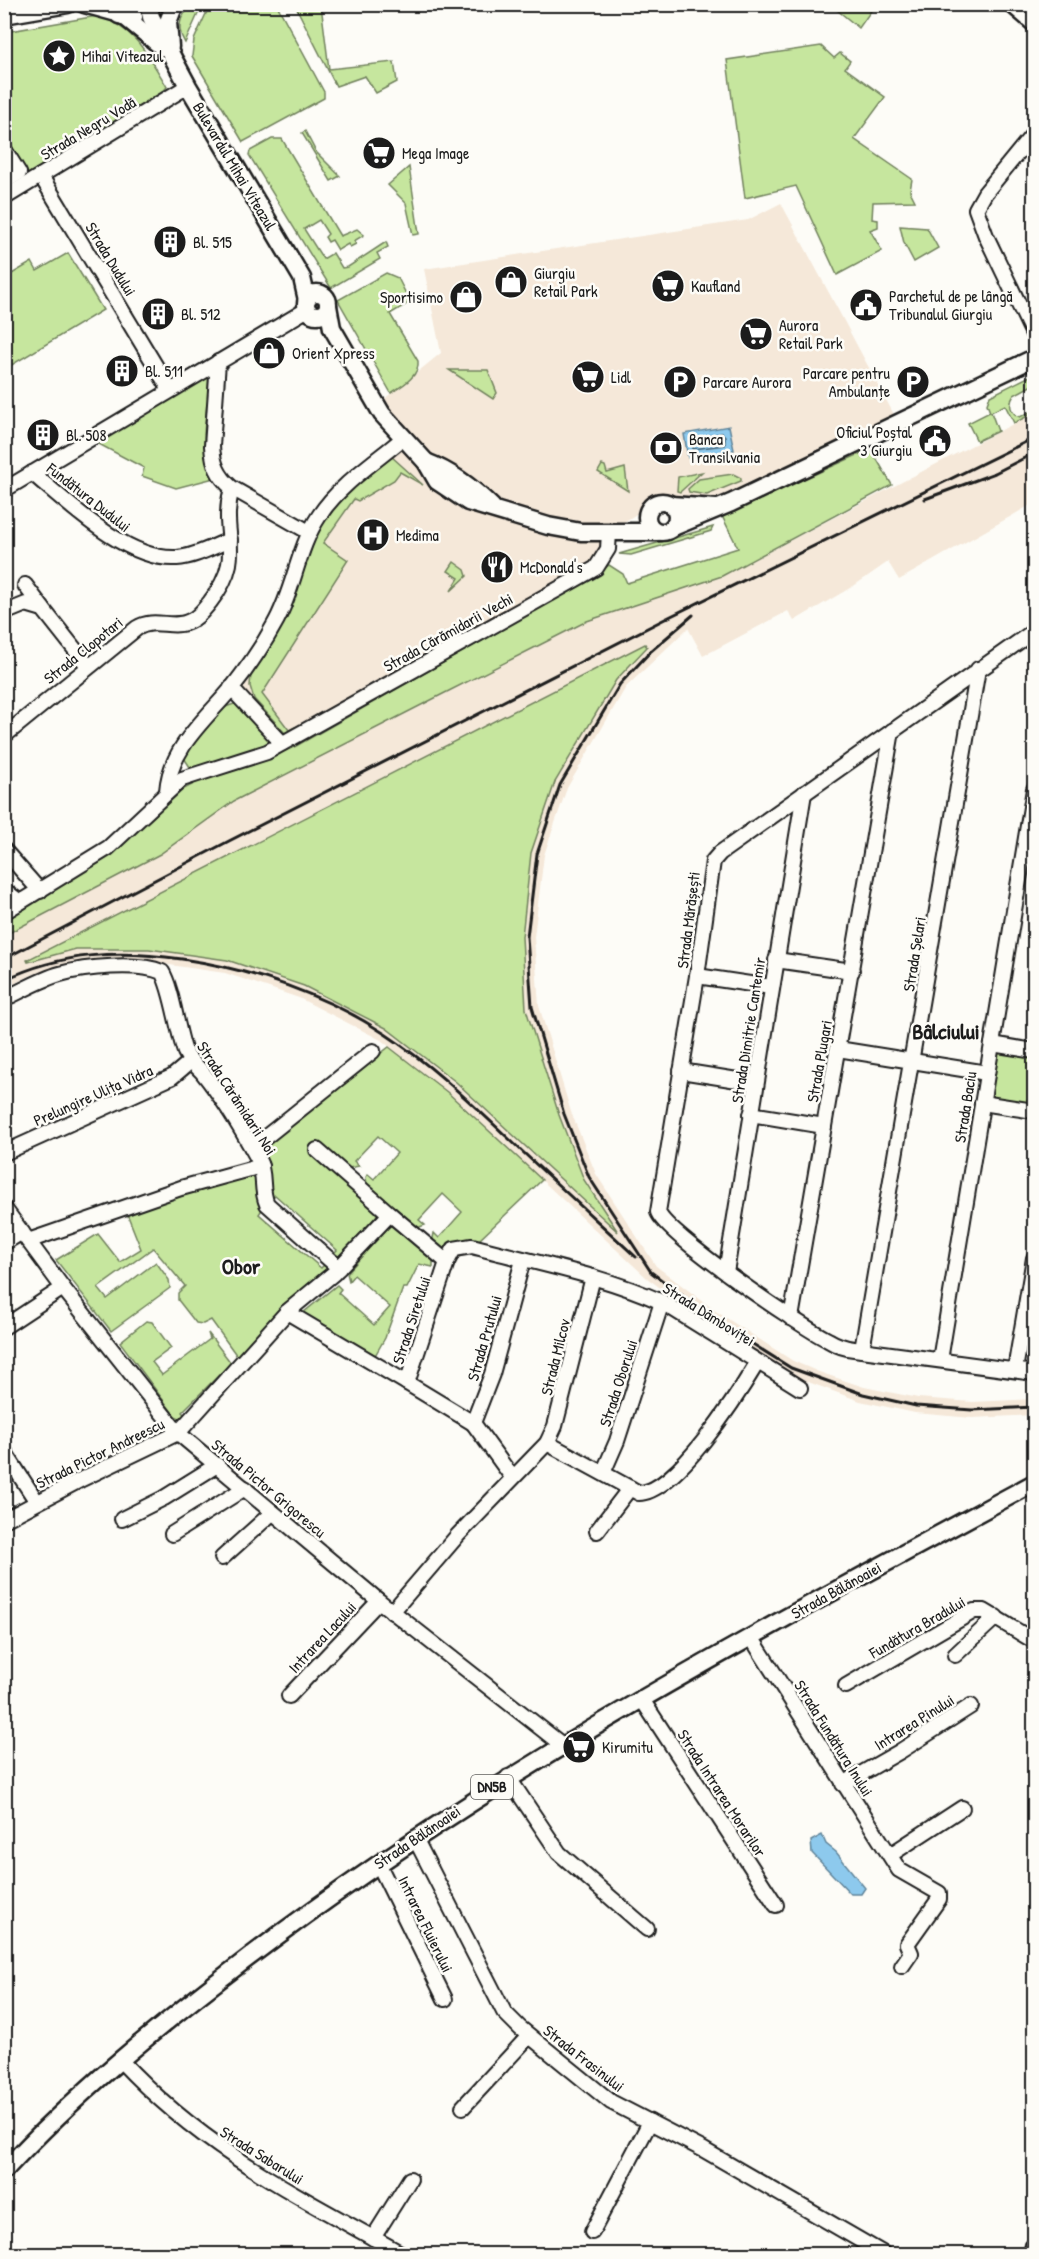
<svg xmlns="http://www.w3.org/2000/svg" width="1039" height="2259" viewBox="0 0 1039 2259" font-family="'Patrick Hand',sans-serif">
<rect width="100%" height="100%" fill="#fdfcf7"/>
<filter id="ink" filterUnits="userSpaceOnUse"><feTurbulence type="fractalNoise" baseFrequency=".0167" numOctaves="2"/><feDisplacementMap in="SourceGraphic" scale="12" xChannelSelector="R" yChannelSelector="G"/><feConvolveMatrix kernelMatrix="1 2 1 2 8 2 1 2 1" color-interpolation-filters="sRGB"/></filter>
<g filter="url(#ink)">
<g fill="#f5e8d9">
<path d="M 781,203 L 899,424 L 720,507 L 656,501 L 609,532 L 606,555 L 282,743 L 231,688 L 273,627 L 319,515 L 402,439 L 378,404 L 441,353 L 424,269 L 748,220 Z"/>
<path d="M 1034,413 L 1034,503 L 899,580 L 888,562 L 855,585 L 794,621 L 788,611 L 703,656 L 688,628 L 626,687 L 567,788 L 544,855 L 534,937 L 539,1006 L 571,1112 L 596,1174 L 656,1266 L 717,1312 L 793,1361 L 819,1372 L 864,1387 L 918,1398 L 973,1402 L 1034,1399 L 1034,1415 L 972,1418 L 915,1413 L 860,1401 L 789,1375 L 710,1325 L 647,1278 L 447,1092 L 381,1040 L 299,998 L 225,973 L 149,962 L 78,963 L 34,974 L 5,988 L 5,935 L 160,854 L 234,801 L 587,621 L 722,576 Z"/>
</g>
<g fill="#c6e69e" stroke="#71815d" stroke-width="1.5">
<path d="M 202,5 L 185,43 C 174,25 181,8 202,5 Z"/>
<path d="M 210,5 L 277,5 L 324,92 L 324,98 L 243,142 L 192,56 L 194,40 Z"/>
<path d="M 295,5 L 321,5 L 329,69 L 394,62 L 397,82 L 376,93 L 365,76 L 336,86 Z"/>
<path d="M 831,5 L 875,5 L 859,28 Z"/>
<path d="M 97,16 C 135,27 148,55 167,87 L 156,99 L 23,179 L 5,149 L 5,32 Z"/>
<path d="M 821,46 L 834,58 L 840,53 L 850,61 L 845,68 L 885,97 L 854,139 L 912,179 L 910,191 L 915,201 L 873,202 L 872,219 L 878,220 L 878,227 L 870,230 L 882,251 L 837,275 L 796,186 L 745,198 L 727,60 Z"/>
<path d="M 305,131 L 316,152 L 340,176 L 331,181 L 302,133 Z"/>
<path d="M 272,139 L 282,139 L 340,236 L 357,229 L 364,235 L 354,241 L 356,244 L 350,247 L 348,244 L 338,250 L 332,240 L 328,242 L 325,237 L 328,234 L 319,220 L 304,229 L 323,259 L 333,253 L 342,268 L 348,267 L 386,242 L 388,247 L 377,253 L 380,259 L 331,288 L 249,155 L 250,151 Z"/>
<path d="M 409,167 L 419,234 L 413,235 L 406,203 L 388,185 Z"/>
<path d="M 900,226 L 927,228 L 938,248 L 914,262 L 904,243 Z"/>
<path d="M 68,253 L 103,310 L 5,369 L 5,278 L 32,262 L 37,271 Z"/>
<path d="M 386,273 L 398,278 L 410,302 L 390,314 L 418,361 C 420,376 402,386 391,393 L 338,300 Z"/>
<path d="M 449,370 L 488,370 L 497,393 L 493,399 Z"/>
<path d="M 1034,374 L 1034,384 L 1014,395 C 1008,404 1010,413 1020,417 L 1034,410 L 1034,413 L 1014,423 L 1005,405 L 991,412 L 998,431 L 977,441 L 968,423 L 990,412 L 987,404 L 990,396 Z"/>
<path d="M 207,376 L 211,381 C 206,414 197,448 214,478 L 176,488 L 142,476 L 144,468 L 95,442 Z"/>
<path d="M 872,451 L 892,485 L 722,576 L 587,621 L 439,696 L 234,801 L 160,854 L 5,935 L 5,920 L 118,848 L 184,789 L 203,779 L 262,761 L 296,746 L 596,576 L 609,565 L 623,574 L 627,583 L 738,548 L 722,516 L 864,452 Z"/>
<path d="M 391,456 L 423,485 L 400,472 L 394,480 L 358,501 L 354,499 L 323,543 L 348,560 L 262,694 L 289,730 L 295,727 L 297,731 L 285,733 L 254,699 L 250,686 L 251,673 L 281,626 L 315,539 L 325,520 L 339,501 Z"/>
<path d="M 602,465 L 605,466 L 607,473 L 625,468 L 628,491 L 598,472 Z"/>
<path d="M 702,472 L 680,492 L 677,491 L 678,477 Z"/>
<path d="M 733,474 L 741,478 L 741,481 L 707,495 L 689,492 L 688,489 L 699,479 Z"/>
<path d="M 713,527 L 711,531 L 631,555 L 619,554 Z"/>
<path d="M 454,562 L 465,570 L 467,576 L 451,591 L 459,578 L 448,571 Z"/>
<path d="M 645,644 L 647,647 L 616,680 L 555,782 L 531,853 L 522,937 L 526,1009 L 559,1115 L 584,1180 L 618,1232 L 456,1082 L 386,1028 L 304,986 L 227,960 L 149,949 L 76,949 L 28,962 L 27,960 Z"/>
<path d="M 234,704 L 241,705 L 270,739 L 267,746 L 197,769 L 190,767 L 184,758 L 184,753 L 220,709 Z"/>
<path d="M 389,1047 L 447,1092 L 542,1180 L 478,1241 L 461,1241 L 440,1250 L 432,1243 L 434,1233 L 439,1238 L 462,1212 L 443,1194 L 419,1220 L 425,1225 L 417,1228 L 367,1185 L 366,1177 L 368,1174 L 374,1179 L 397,1153 L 378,1136 L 354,1161 L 359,1166 L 349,1168 L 322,1145 L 313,1154 L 373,1207 L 377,1215 L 347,1252 L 338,1258 L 332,1255 L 337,1250 L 275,1195 L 270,1200 L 257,1149 Z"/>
<path d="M 997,1052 L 1034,1058 L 1034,1106 L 990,1098 Z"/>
<path d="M 258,1170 L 263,1208 L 259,1214 L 321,1268 L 326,1263 L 327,1268 L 282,1306 L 237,1356 L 211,1320 L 203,1324 L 196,1323 L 178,1300 L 178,1293 L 185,1286 L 153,1248 L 98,1288 L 107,1299 L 156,1262 L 169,1280 L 170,1288 L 111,1331 L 56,1260 L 98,1234 L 120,1262 L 141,1249 L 126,1211 Z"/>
<path d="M 389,1226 L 396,1227 L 433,1259 L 433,1267 L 419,1264 L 407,1288 L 403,1288 L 385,1338 L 373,1359 L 303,1313 L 337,1285 L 341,1289 L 338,1293 L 374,1325 L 390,1307 L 354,1275 L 349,1281 L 347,1273 Z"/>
<path d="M 146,1321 L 152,1322 L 171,1348 L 152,1362 L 162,1375 L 210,1339 L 208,1333 L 231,1363 L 182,1412 L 186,1416 L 182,1419 L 175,1416 L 120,1342 Z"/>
</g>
<g fill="#8dc9ed" stroke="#608499" stroke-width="1.5">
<path d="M 729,426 L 734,450 L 688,458 L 684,434 Z"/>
<path d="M 822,1835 L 826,1844 L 836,1852 L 865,1888 L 861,1894 L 851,1894 L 812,1853 L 811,1841 Z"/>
</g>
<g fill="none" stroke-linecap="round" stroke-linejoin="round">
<path stroke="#496170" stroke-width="1.5" d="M 722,433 L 725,436 L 725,445 L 693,449 L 693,439 Z"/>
<g stroke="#1c1c1c" stroke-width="18">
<g id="minor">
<path d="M 1034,133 L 985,193 L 976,209 L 986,236 L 1034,336"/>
<path d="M 4,149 L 19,173 L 4,182"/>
<path d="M 41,176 L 170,390"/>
<path d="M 4,198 L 188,86"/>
<path d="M 218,362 L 212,446 C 213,464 218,476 232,488 L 309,532"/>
<path d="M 32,473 C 69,504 127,561 177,558 C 195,557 214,546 230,540"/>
<path d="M 4,490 L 308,309"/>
<path d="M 25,585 L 43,609"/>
<path d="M 4,613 L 26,604 L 43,609 L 88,666"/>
<path d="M 1034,631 L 720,853 L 713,861 L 697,976 L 658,1212 C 666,1235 800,1326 828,1340 C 836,1345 845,1348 854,1349 L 1034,1373"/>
<path d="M 231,688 L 282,743"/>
<path d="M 4,736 L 137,628 C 154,617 173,630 190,621 C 199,617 204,609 210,602 C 248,553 218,536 232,488"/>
<path d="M 167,791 C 170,748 205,720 231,689 C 246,670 262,647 274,625 C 294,591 297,549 319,516 C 339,485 375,462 402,439"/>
<path d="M 4,850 L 40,891"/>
<path d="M 4,890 L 20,902"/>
<path d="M 4,912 L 108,848 L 182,779 L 267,752 L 596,568 L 608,549 L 609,532"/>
<path d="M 776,960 L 852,971"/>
<path d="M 697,976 L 771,987"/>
<path d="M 4,999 C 22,991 41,979 60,974 C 85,967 138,962 162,972 C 172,988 177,1030 185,1052 C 189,1061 197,1066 203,1073 C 224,1099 242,1130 258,1159 C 266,1174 260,1189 267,1204 L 339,1268"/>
<path d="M 992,1044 L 1034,1051"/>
<path d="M 838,1049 L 987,1073"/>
<path d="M 681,1071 L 756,1083"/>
<path d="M 982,1103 L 1034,1111"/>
<path d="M 751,1114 L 824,1126"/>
<path d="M 252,1148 L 373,1051"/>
<path d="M 4,1153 L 172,1077 L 191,1061"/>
<path d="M 4,1208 L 63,1288 L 178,1433 L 379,1601 L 561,1744"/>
<path d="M 390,1214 L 447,1262 L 454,1249 L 472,1246 C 535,1263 602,1275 662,1302 L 800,1388"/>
<path d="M 28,1241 L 181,1188 L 261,1166"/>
<path d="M 4,1243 L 22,1232"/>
<path d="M 447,1262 L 407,1383 L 473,1423 L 512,1477"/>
<path d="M 726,1272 L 804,793"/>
<path d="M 287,1312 L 407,1383"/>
<path d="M 791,1318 L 892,731"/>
<path d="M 4,1327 L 63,1288"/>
<path d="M 862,1350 L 978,669"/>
<path d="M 940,1360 L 1034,789"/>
<path d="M 1015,1370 L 1034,1258"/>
<path d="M 473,1423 L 492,1374 L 523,1260"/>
<path d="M 547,1443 L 639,1493 C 676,1493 739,1393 757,1363"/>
<path d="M 4,1451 L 37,1502"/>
<path d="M 603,1473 L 617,1441 L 662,1302"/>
<path d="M 122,1519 L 164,1498 L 217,1465"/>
<path d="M 4,1520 L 80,1480 L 178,1433 L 287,1312 L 334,1273 L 390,1214 L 317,1150"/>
<path d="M 597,1531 L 630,1488"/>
<path d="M 172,1534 L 245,1488"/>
<path d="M 222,1558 L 272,1513"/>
<path d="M 392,1612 L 458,1535 L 547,1443 L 555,1426 L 593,1277"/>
<path d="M 751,1637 L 899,1870 L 939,1893 L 939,1899 L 907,1944 L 911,1953 L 902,1966"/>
<path d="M 955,1655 L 996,1617"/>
<path d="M 846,1686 L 974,1611 L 984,1611 L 1034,1641"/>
<path d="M 289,1696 L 379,1601"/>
<path d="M 641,1698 L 776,1905"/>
<path d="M 508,1777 L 559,1853 L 647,1929"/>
<path d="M 843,1784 L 899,1752 L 971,1706"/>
<path d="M 415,1838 L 504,2012 L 520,2028 L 611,2102 L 704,2150 L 884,2254"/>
<path d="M 890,1855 L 962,1808"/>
<path d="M 378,1863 L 445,1999"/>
<path d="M 121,2061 C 205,2151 297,2195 402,2254"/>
<path d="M 463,2107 L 529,2036"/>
<path d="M 592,2232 L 650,2122"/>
<path d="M 373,2238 L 410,2179"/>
</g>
</g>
<g stroke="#1c1c1c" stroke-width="21">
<g id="major">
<path d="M 84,4 L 113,12"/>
<path d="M 107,4 L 119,15 L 134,17"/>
<path d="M 1012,4 L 1034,23"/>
<path d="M 149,7 L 151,17 L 188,86 L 302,278 L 307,300"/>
<path d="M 4,15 L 68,4"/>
<path d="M 125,17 L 162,47"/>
<path d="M 170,47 L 168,22 L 175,4"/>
<circle cx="317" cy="304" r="11"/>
<path d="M 328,306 L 332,328 L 382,414 L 426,462 L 437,481 L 449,489 L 468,502 L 548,526 L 581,532 L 657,532"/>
<path d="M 426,462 C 452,472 472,487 492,507"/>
<circle cx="662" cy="517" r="15"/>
<path d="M 671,505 L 716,508"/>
<path d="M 673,527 L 731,503 L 1034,358"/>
<path d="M 4,2171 C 76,2093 160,2025 244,1961 C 491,1772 762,1630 1034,1483"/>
<path d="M 1033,2254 L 1034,2247"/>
</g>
</g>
<use href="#minor" stroke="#fdfcf7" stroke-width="14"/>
<use href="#major" stroke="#fdfcf7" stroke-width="16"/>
<g stroke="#1c1c1c" stroke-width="3">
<path d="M 925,499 L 995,473 L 1034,453"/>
<path d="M 693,615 L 651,651 L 620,684 L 560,785 L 537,854 L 527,937 L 532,1007 L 564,1114 L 589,1177 L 651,1272 L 713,1319 L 791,1368 L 863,1394 L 916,1406 L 972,1410 L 1034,1407"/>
<path d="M 4,959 L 229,841 L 665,619 L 1034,438"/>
<path d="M 4,980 C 63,952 119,950 182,959 C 251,969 326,995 385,1034 C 429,1063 468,1100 506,1136 C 549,1177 593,1217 636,1257"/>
</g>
</g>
</g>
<defs>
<g id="sight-disc" transform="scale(1.725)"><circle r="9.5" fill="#1c1c1c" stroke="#fdfcf7"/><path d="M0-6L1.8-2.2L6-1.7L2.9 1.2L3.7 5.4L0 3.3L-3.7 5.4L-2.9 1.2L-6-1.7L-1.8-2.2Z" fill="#fff"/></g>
<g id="supermarket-disc" transform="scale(1.725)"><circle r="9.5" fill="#1c1c1c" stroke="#fdfcf7"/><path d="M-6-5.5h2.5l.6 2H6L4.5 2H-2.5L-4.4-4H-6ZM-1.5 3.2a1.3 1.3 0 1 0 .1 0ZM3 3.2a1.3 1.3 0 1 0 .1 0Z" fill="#fff"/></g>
<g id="building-disc" transform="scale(1.725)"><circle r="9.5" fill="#1c1c1c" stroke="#fdfcf7"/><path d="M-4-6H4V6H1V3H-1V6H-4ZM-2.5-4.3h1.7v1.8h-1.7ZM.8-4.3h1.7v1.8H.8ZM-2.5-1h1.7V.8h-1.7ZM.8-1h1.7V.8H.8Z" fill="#fff"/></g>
<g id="shop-disc" transform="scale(1.725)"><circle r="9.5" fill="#1c1c1c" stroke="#fdfcf7"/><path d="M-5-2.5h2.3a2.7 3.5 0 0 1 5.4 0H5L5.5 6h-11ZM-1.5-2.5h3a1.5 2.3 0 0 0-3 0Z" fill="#fff"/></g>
<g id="civic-disc" transform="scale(1.725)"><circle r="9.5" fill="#1c1c1c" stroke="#fdfcf7"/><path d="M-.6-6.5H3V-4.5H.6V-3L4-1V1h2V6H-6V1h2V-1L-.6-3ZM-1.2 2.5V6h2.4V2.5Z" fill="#fff"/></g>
<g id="parking-disc" transform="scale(1.725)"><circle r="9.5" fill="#1c1c1c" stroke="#fdfcf7"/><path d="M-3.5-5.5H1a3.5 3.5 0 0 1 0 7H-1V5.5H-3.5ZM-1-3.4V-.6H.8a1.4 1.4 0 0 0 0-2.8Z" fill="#fff"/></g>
<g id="bank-disc" transform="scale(1.725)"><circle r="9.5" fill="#1c1c1c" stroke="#fdfcf7"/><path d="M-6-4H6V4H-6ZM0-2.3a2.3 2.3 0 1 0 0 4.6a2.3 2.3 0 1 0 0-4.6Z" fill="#fff"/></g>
<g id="hospital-disc" transform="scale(1.725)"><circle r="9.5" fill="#1c1c1c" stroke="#fdfcf7"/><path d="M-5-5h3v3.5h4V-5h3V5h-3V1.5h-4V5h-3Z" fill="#fff"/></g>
<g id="restaurant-disc" transform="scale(1.725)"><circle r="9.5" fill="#1c1c1c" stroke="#fdfcf7"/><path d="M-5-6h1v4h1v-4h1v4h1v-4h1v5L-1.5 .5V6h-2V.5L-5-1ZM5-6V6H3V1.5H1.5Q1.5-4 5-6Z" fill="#fff"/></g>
</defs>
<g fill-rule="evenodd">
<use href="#sight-disc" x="59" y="56"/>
<use href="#supermarket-disc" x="379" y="153"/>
<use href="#building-disc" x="170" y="242"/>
<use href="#shop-disc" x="511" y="282"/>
<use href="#supermarket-disc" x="668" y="286"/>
<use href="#shop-disc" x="466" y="297"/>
<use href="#civic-disc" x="866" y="305"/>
<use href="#building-disc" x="158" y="314"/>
<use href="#supermarket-disc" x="756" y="334"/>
<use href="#shop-disc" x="269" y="353"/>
<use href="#building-disc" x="122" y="371"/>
<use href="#supermarket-disc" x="588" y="377"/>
<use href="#parking-disc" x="680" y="382"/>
<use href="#parking-disc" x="913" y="382"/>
<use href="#building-disc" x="43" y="435"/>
<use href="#civic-disc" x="935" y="441"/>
<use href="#bank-disc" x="666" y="448"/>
<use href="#hospital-disc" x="373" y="535"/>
<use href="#restaurant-disc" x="497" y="567"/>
<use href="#supermarket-disc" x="579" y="1747"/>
</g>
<g text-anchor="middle" stroke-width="5" stroke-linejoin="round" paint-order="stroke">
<rect fill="#fdfcf7" stroke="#605f5e" stroke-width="1.5" x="471" y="1775" width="42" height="24" rx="4.5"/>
<g font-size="15" font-weight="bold" fill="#1c1c1c">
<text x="492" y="1792">DN5B</text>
</g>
<g font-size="16" fill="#1c1c1c" stroke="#fdfcf7" text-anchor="start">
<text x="82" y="62">Mihai Viteazul</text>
<text x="402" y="159">Mega Image</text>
<text x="193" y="248">Bl. 515</text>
<text x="534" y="279">Giurgiu<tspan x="534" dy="18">Retail Park</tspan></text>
<text x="691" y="292">Kaufland</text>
<text x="889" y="302">Parchetul de pe lângă<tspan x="889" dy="18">Tribunalul Giurgiu</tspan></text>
<text x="443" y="303" text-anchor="end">Sportisimo</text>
<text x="181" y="320">Bl. 512</text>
<text x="779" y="331">Aurora<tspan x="779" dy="18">Retail Park</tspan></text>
<text x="292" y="359">Orient Xpress</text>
<text x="145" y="377">Bl. 511</text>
<text x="890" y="379" text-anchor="end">Parcare pentru<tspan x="890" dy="18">Ambulanțe</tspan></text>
<text x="611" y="383">Lidl</text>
<text x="703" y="388">Parcare Aurora</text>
<text x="912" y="438" text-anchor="end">Oficiul Poștal<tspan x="912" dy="18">3 Giurgiu</tspan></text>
<text x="66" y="441">Bl. 508</text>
<text x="689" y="445">Banca<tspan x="689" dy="18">Transilvania</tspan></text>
<text x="396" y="541">Medima</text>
<text x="520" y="573">McDonald's</text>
<text x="602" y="1753">Kirumitu</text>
</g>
<g font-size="16" fill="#1c1c1c" stroke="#fdfcf7">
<text transform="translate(88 128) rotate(-31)" y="6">Strada Negru Vodă</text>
<text transform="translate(235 166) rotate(59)" y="6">Bulevardul Mihai Viteazul</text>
<text transform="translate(111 259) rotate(59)" y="6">Strada Dudului</text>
<text transform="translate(89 497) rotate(38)" y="6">Fundătura Dudului</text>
<text transform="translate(448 632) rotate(-29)" y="6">Strada Cărămidarii Vechi</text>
<text transform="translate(83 650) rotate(-39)" y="6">Strada Clopotari</text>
<text transform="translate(688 920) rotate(-83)" y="6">Strada Mărășești</text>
<text transform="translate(914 954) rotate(-81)" y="6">Strada Șelari</text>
<text transform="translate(748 1030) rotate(-81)" y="6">Strada Dimitrie Cantemir</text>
<text transform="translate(819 1061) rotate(-80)" y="6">Strada Plugari</text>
<text transform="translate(93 1095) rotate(-24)" y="6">Prelungire Ulița Vidra</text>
<text transform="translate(237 1098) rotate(57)" y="6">Strada Cărămidarii Noi</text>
<text transform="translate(965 1107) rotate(-81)" y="6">Strada Baciu</text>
<text transform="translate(709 1314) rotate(32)" y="6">Strada Dâmboviței</text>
<text transform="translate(411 1320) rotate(-72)" y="6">Strada Siretului</text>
<text transform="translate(484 1338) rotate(-74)" y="6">Strada Prutului</text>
<text transform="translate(555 1357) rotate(-76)" y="6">Strada Milcov</text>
<text transform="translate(618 1383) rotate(-72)" y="6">Strada Oborului</text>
<text transform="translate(100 1453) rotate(-26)" y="6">Strada Pictor Andreescu</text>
<text transform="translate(269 1488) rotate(40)" y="6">Strada Pictor Grigorescu</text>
<text transform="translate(836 1590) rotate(-29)" y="6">Strada Bălănoaiei</text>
<text transform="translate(917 1627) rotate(-30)" y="6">Fundătura Bradului</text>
<text transform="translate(322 1637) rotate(-47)" y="6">Intrarea Lacului</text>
<text transform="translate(914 1722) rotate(-32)" y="6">Intrarea Pinului</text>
<text transform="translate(834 1738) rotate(58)" y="6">Strada Fundătura Inului</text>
<text transform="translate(722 1793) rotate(57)" y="6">Strada Intrarea Morarilor</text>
<text transform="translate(417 1837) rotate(-34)" y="6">Strada Bălănoaiei</text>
<text transform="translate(426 1924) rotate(64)" y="6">Intrarea Fluierului</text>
<text transform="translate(584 2058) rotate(38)" y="6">Strada Frasinului</text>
<text transform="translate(262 2155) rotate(32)" y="6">Strada Sabarului</text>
</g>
<g font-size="22" font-weight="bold" fill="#1c1c1c" stroke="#fdfcf7">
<text x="946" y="1039">Bâlciului</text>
<text x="241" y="1274">Obor</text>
</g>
</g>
<rect width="1039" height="2259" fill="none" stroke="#fdfcf7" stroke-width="24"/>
<rect x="12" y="12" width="1015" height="2235" fill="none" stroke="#1c1c1c" stroke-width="2" filter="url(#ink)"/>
</svg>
